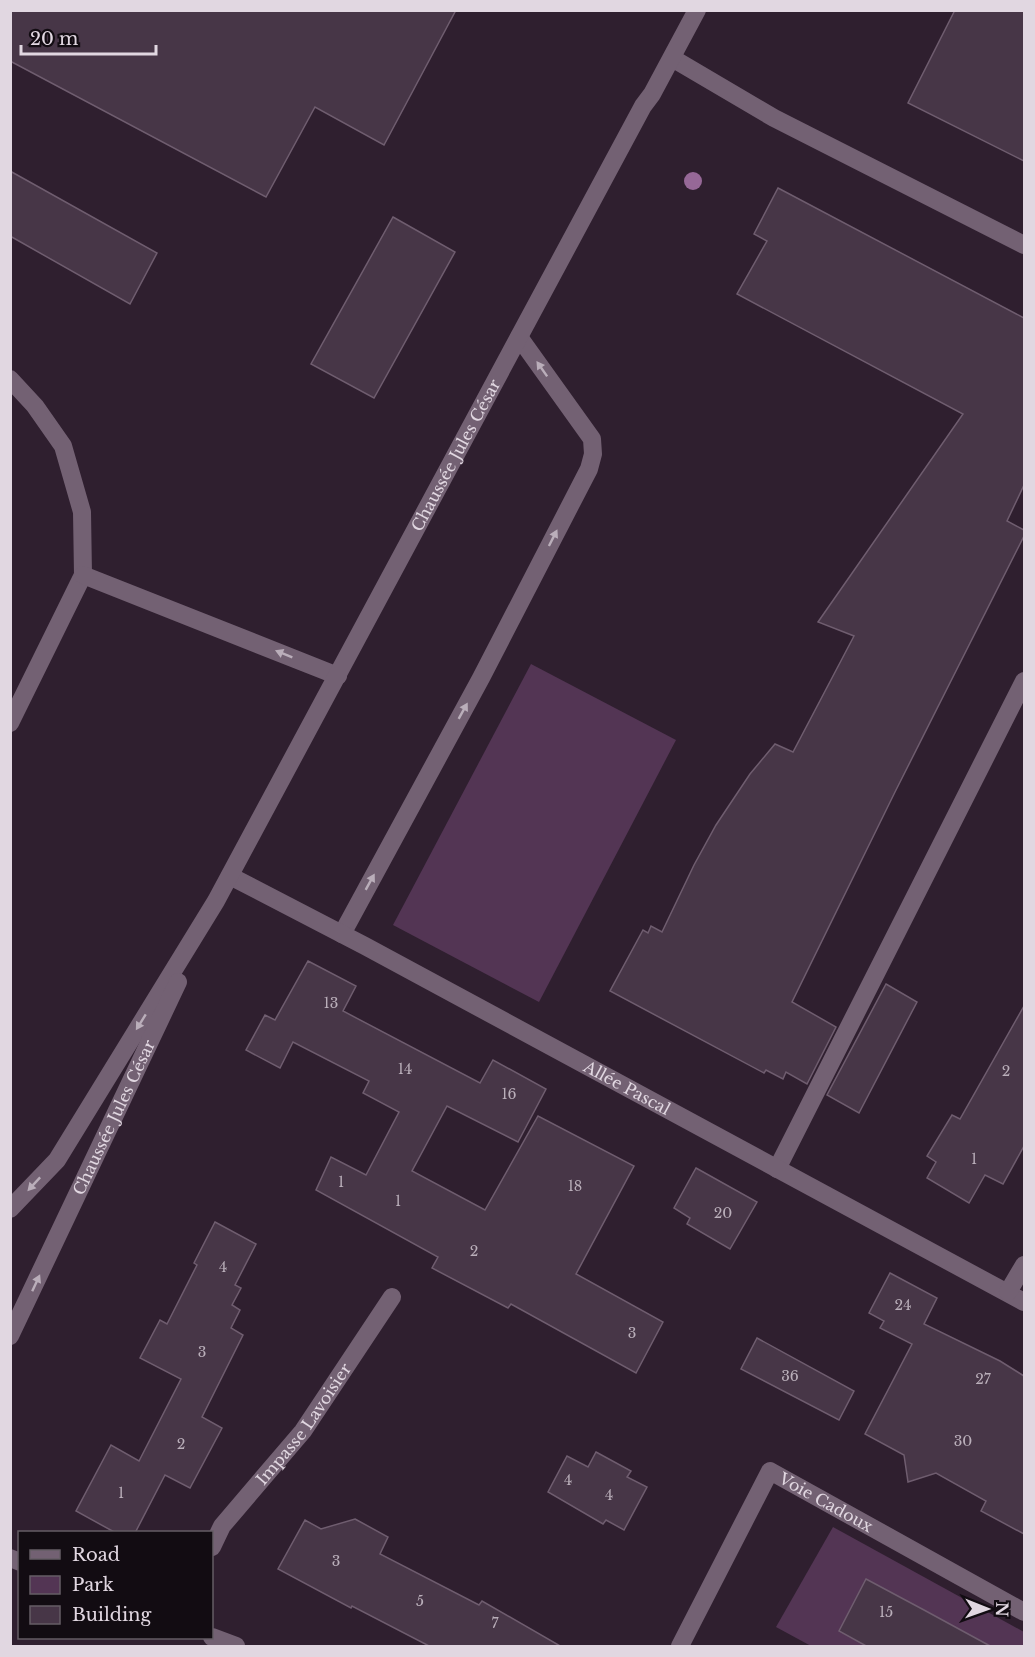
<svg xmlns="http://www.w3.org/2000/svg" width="1035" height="1657" viewBox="0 0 1035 1657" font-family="'Libre Baskerville',serif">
<rect width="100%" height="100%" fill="#2f1f2f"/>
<g fill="#533554">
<path d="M 531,664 L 676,740 L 539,1002 L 393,925 Z"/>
<path d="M 833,1527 L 1024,1632 L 1024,1646 L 811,1646 L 776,1627 Z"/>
</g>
<g fill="#473647" stroke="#6f5d6f" stroke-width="1.5">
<path d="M 10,10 L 456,10 L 384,145 L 315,107 L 266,197 L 10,61 Z"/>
<path d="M 955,10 L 1024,10 L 1024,161 L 908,103 Z"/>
<path d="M 10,171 L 157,253 L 130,304 L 10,236 Z"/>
<path d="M 778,188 L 1024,318 L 1024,485 L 1007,521 L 1024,530 L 1024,536 L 895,792 L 792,1002 L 836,1027 L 807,1084 L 786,1072 L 783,1079 L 766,1070 L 764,1073 L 610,991 L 643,930 L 648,933 L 651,926 L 662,932 L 694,865 L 716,825 L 750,774 L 775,744 L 793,752 L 854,636 L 818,622 L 963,414 L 737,294 L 767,241 L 754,234 Z"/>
<path d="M 393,217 L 455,252 L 374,398 L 311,364 Z"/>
<path d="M 308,961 L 356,986 L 343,1011 L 480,1083 L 493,1060 L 546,1089 L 518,1142 L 447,1106 L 412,1171 L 485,1210 L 538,1116 L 634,1166 L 576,1274 L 663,1322 L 636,1373 L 511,1304 L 508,1308 L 432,1268 L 438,1257 L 316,1190 L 331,1157 L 366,1175 L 399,1112 L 363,1093 L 369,1081 L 293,1042 L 280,1068 L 246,1050 L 265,1015 L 275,1020 Z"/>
<path d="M 886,984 L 917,1002 L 859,1113 L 827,1095 Z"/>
<path d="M 1024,1006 L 1024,1146 L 1003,1184 L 985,1175 L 969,1203 L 927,1178 L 936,1162 L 927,1156 L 952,1115 L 960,1119 Z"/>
<path d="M 696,1168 L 757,1202 L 730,1249 L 687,1224 L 690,1218 L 674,1208 Z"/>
<path d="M 215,1222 L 256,1244 L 235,1285 L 241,1288 L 232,1305 L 240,1310 L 231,1328 L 243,1335 L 202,1417 L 222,1428 L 190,1488 L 165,1475 L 135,1533 L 116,1533 L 76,1511 L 111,1445 L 139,1461 L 181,1379 L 140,1358 L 160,1320 L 167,1324 L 197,1265 L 194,1263 Z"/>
<path d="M 890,1273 L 937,1298 L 924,1324 L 1000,1361 L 1024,1376 L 1024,1534 L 981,1511 L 986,1501 L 936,1473 L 908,1482 L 904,1455 L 865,1434 L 912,1344 L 880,1328 L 884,1321 L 869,1313 Z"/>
<path d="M 757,1338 L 854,1391 L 839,1420 L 741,1369 Z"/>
<path d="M 596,1452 L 631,1471 L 627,1477 L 647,1487 L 624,1530 L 606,1520 L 603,1524 L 548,1492 L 567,1456 L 588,1467 Z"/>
<path d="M 355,1519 L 388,1537 L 380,1554 L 479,1605 L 482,1601 L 562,1647 L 431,1647 L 352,1606 L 351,1608 L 278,1569 L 305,1520 L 321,1529 Z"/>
<path d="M 866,1579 L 924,1610 L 992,1647 L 868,1647 L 839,1631 Z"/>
</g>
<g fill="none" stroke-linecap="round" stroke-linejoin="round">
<g stroke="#736173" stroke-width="18">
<path d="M 672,58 L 774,118 L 1024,245"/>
<path d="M 10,379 L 35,406 L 63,446 L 82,512 L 83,575 L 10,723"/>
<path d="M 83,575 L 338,676"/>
<path d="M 342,934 L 481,678 L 589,469 L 593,454 L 592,439 L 519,337"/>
<path d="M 777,1169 L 1024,681"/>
</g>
<g stroke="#736173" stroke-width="18">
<path id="s1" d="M 230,876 L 365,946 L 1024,1302"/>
<path d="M 1008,1292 L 1024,1265"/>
<path id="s2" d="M 212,1547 L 222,1526 L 303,1431 L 392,1297"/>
<path d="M 10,1558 L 20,1562"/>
<path d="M 212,1637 L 236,1646"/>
<path id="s3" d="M 680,1646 L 770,1471 L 1024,1612"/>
</g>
<g stroke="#736173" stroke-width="18">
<path id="s4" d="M 10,1209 L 57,1160 L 216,901 L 643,106 L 652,94 L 697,10"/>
<path id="s5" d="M 10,1336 L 178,982"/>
</g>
</g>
<circle fill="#966897" cx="693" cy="181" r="9"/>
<defs><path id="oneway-solid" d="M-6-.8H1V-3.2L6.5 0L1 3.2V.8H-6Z" transform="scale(1.5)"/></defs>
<g fill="#baaeba">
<use href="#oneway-solid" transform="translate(542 369) rotate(-125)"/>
<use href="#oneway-solid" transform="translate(553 538) rotate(-63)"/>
<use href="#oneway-solid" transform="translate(284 654) rotate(-158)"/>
<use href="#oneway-solid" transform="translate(463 711) rotate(-61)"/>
<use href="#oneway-solid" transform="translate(370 882) rotate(-61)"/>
<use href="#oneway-solid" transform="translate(141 1022) rotate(122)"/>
<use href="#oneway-solid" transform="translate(34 1184) rotate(133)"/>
<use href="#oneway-solid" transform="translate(36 1283) rotate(-65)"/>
</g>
<g text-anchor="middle" stroke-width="4.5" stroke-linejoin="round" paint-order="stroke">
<g font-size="14" fill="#baafba">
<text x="331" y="1008">13</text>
<text x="405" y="1074">14</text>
<text x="1006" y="1076">2</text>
<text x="509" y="1099">16</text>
<text x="974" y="1164">1</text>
<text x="341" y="1187">1</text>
<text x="575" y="1191">18</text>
<text x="398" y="1206">1</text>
<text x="723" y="1218">20</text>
<text x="474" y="1256">2</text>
<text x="223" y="1272">4</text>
<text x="903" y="1310">24</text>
<text x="632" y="1338">3</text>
<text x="202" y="1357">3</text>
<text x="790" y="1381">36</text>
<text x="983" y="1384">27</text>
<text x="963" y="1446">30</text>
<text x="181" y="1449">2</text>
<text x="568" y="1485">4</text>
<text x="121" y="1498">1</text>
<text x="609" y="1500">4</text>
<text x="336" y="1566">3</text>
<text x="420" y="1606">5</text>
<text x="886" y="1617">15</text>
<text x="495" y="1628">7</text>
</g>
<g font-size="16" fill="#e1d7e1" stroke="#120c12">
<text dy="6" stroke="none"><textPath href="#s4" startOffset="878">Chaussée Jules César</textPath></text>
<text dy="6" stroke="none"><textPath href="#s1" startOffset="450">Allée Pascal</textPath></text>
<text dy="6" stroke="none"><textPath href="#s5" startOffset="242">Chaussée Jules César</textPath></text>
<text dy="6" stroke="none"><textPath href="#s2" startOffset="154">Impasse Lavoisier</textPath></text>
<text dy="6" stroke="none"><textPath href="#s3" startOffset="261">Voie Cadoux</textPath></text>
</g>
</g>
<rect width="1035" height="1657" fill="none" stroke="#e1d7e1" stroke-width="24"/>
<rect x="18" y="1531" width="195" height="108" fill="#120c12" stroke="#655d65" stroke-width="1.5"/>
<rect x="30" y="1550" width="30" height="9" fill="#736173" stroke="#655d65" stroke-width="1.5"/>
<text x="72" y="1561" font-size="18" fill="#e1d7e1">Road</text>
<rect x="30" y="1576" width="30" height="18" fill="#533554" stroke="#655d65" stroke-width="1.5"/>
<text x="72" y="1591" font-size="18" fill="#e1d7e1">Park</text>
<rect x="30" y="1606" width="30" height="18" fill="#473647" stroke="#655d65" stroke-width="1.5"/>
<text x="72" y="1621" font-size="18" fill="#e1d7e1">Building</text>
<g transform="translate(987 1609) rotate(91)" stroke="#120c12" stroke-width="4.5" paint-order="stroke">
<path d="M0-4.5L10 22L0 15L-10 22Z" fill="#e1d7e1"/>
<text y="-9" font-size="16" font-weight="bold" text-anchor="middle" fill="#e1d7e1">N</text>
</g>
<path d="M21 45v9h135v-9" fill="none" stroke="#e1d7e1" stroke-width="3"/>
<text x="30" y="45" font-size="18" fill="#e1d7e1" stroke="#120c12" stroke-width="4.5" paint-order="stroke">20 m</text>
</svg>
